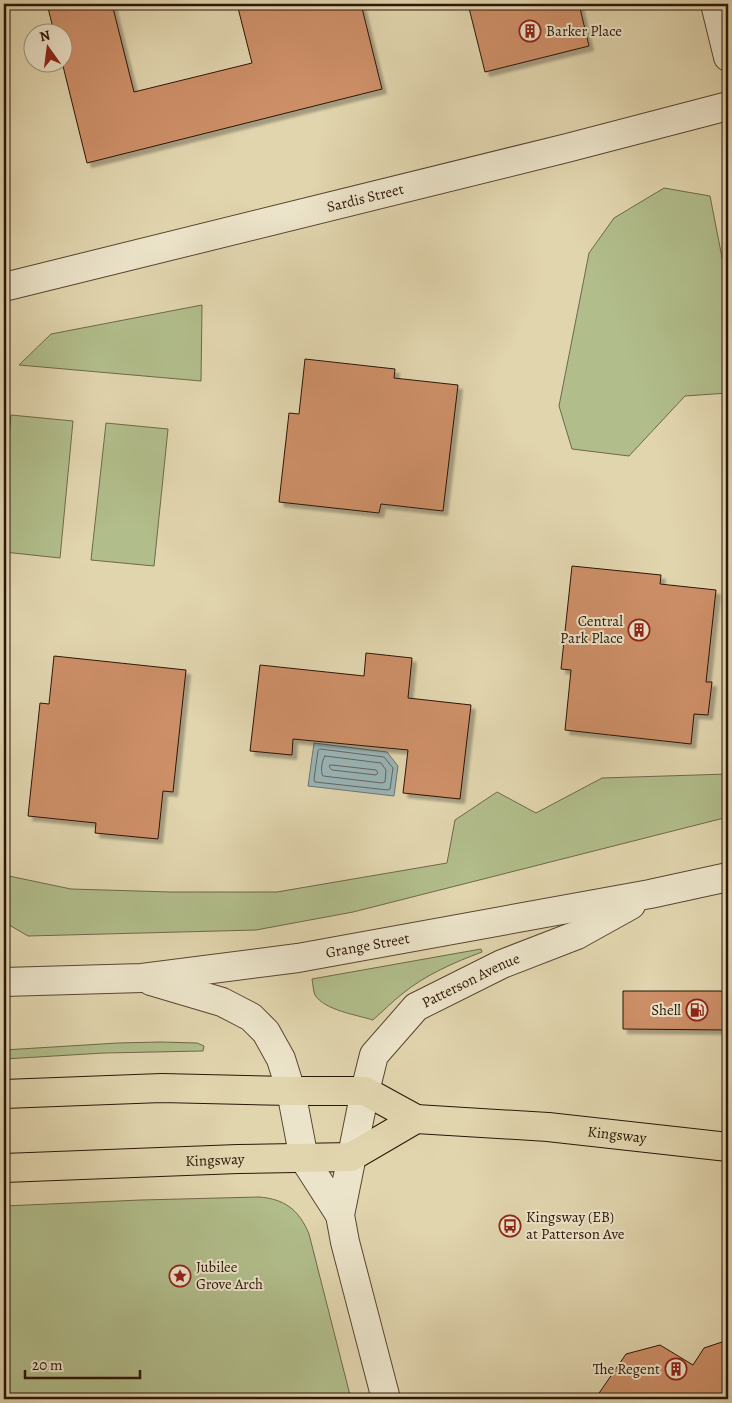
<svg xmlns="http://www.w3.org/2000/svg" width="732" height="1403" viewBox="0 0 732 1403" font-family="Alegreya,serif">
<defs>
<filter id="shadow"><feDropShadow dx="4.5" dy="4.5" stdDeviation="1" flood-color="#0004"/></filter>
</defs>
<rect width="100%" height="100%" fill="#e1d5ae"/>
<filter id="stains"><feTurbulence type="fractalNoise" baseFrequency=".004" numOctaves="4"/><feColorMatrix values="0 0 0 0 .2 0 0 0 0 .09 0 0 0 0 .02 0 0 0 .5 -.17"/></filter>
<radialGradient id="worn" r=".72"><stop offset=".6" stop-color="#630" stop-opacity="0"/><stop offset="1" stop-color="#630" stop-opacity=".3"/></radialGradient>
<g fill="#b1bd8b" stroke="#6e6949">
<path d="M 664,188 L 710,196 L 728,288 L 728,393 L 685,396 L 629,456 L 572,449 L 559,406 L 589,253 L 614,218 Z"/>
<path d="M 202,305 L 201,381 L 19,365 L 51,334 Z"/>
<path d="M 11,415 L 73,421 L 60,558 L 4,552 L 4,490 Z"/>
<path d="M 106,423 L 168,429 L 154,566 L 91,560 Z"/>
<path d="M 728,774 L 728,817 L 353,912 L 256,930 L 28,936 L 4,922 L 4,875 L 71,889 L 170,892 L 277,892 L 447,863 L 455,820 L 497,792 L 536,813 L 602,778 Z"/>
<path d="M 481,949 L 482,952 C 455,962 425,975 402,994 C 392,1002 383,1011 373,1020 C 357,1015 324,1010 315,995 C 313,990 313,984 312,979 Z"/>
<path d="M 161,1042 L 197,1043 L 204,1046 L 203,1051 L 104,1053 L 4,1059 L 4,1050 L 118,1043 Z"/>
<path d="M 259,1197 C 285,1199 299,1210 309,1234 L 351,1399 L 4,1399 L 4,1206 L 141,1200 Z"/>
</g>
<path fill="#9ab5b7" stroke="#6e7571" d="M 314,743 L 387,752 L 398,766 L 394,796 L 308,786 Z"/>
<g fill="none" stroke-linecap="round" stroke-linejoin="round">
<g stroke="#63655f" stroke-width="1">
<path d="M 320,749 L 384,757 L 393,768 L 390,789 L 388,790 L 315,782 L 314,779 L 318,751 Z"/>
<path d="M 325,756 L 381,763 L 386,770 L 385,782 L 382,783 L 323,776 C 320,772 322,760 325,756 Z"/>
<path d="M 330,765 L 332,765 L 376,770 L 378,773 L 376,775 L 332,770 L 330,768 Z"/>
</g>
</g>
<g fill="#cd8f67" stroke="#2c1507" filter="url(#shadow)">
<path d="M 47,4 L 112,4 L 134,92 L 252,63 L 237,4 L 361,4 L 382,89 L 87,163 L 62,62 L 62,32 L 54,32 Z"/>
<path d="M 468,4 L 579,4 L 589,46 L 485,72 Z"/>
<path d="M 305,359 L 395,369 L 394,378 L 458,385 L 443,511 L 381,504 L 379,513 L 279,502 L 289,413 L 299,414 Z"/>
<path d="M 572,566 L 661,575 L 660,584 L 716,590 L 706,682 L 712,682 L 708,715 L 694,714 L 691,744 L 565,730 L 571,670 L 561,669 Z"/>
<path d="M 366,653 L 412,658 L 408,698 L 471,705 L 460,799 L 403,793 L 408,750 L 293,739 L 292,755 L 250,751 L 260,665 L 364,676 Z"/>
<path d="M 54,656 L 186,670 L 173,792 L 163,791 L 158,839 L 95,833 L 96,823 L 28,816 L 40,703 L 49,704 Z"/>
<path d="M 623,991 L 728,991 L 728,1030 L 623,1029 Z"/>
<path d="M 728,1340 L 728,1399 L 595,1399 L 626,1354 L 660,1345 L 693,1365 L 704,1348 Z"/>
</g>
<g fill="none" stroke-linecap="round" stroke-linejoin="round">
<g stroke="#594531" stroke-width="30">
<g id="minor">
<path d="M 715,4 L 728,57"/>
<path id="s1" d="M 4,287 L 567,148 L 728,106"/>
</g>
</g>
<g stroke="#594531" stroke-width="30">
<g id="tertiary">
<path d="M 151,981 L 222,1002 L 251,1017 L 266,1032 L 281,1059 L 291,1091 L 304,1159 L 340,1215"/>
<path id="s2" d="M 4,982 L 142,978 L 298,958 L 650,894 L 728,877"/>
<path id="s3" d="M 386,1399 L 345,1242 L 340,1215 L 365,1091 L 374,1055 L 416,1007 L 502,964 L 577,935 L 631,905"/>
</g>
</g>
<g stroke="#2c1507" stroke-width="30">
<g id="primary">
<path id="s4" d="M 4,1094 L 162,1088 L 291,1091 L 365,1091 L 416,1119 L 548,1127 L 728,1147"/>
<path id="s5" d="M 4,1168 L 238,1159 L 351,1157 L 416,1119"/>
</g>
</g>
<use href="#minor" stroke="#ece4ca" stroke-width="28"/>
<use href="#tertiary" stroke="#ece4ca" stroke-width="28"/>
<use href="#primary" stroke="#e1d5ae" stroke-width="28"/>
</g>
<defs>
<g id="building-ring" transform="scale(1.125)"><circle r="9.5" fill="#ece4ca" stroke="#8f2418" stroke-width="1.5"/><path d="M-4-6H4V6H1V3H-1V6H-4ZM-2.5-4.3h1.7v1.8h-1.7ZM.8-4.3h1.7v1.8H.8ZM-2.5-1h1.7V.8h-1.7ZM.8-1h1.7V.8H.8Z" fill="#8f2418"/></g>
<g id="fuel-ring" transform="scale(1.125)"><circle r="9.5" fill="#ece4ca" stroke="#8f2418" stroke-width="1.5"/><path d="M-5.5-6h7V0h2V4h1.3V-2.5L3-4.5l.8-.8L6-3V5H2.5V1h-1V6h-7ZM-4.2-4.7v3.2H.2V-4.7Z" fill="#8f2418"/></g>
<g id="bus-ring" transform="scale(1.125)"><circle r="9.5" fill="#ece4ca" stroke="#8f2418" stroke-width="1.5"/><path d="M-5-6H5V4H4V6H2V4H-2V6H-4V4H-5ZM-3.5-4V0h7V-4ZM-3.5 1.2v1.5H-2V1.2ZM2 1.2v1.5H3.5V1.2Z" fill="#8f2418"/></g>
<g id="sight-ring" transform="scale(1.125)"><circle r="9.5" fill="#ece4ca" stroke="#8f2418" stroke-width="1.5"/><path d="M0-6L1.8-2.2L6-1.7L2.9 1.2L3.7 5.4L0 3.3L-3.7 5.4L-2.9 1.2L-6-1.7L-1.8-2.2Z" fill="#8f2418"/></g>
</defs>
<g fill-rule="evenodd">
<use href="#building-ring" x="530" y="31"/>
<use href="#building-ring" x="639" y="630"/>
<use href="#fuel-ring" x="697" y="1010"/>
<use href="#bus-ring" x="510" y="1226"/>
<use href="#sight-ring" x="180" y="1276"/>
<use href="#building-ring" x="676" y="1369"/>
</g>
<g text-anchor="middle" stroke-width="4" stroke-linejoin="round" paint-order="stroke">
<g font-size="15" fill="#2c1507" stroke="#ece4ca" text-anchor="start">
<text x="546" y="36">Barker Place</text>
<text x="623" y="626" text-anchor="end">Central<tspan x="623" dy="17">Park Place</tspan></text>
<text x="681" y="1015" text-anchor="end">Shell</text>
<text x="526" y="1222">Kingsway (EB)<tspan x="526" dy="17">at Patterson Ave</tspan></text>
<text x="196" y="1272">Jubilee<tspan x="196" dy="17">Grove Arch</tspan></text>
<text x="660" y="1374" text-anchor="end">The Regent</text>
</g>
<g font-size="15" fill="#2c1507" stroke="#ece4ca">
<text dy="5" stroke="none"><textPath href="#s1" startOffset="372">Sardis Street</textPath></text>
<text dy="5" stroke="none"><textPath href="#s2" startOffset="366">Grange Street</textPath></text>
<text dy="5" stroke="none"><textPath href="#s3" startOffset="478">Patterson Avenue</textPath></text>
<text dy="5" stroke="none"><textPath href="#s4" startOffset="621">Kingsway</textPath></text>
<text dy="5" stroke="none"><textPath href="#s5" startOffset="211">Kingsway</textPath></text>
</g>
</g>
<rect width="732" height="1403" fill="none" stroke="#e1d5ae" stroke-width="20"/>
<rect x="5" y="5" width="722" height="1393" fill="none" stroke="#2c1507" stroke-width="2.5"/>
<rect x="10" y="10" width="712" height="1383" fill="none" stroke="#2c1507"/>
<g transform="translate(48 48) rotate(346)"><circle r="24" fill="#ece4ca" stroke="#9f917c"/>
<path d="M0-4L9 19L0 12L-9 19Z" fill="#8f2418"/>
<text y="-8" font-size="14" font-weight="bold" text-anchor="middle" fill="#2c1507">N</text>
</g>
<path d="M25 1370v8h115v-8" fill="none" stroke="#2c1507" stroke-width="2.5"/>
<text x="32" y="1370" font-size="15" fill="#2c1507" stroke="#ece4ca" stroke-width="4" paint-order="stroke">20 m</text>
<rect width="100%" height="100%" filter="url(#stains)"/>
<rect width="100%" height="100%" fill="url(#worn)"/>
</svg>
